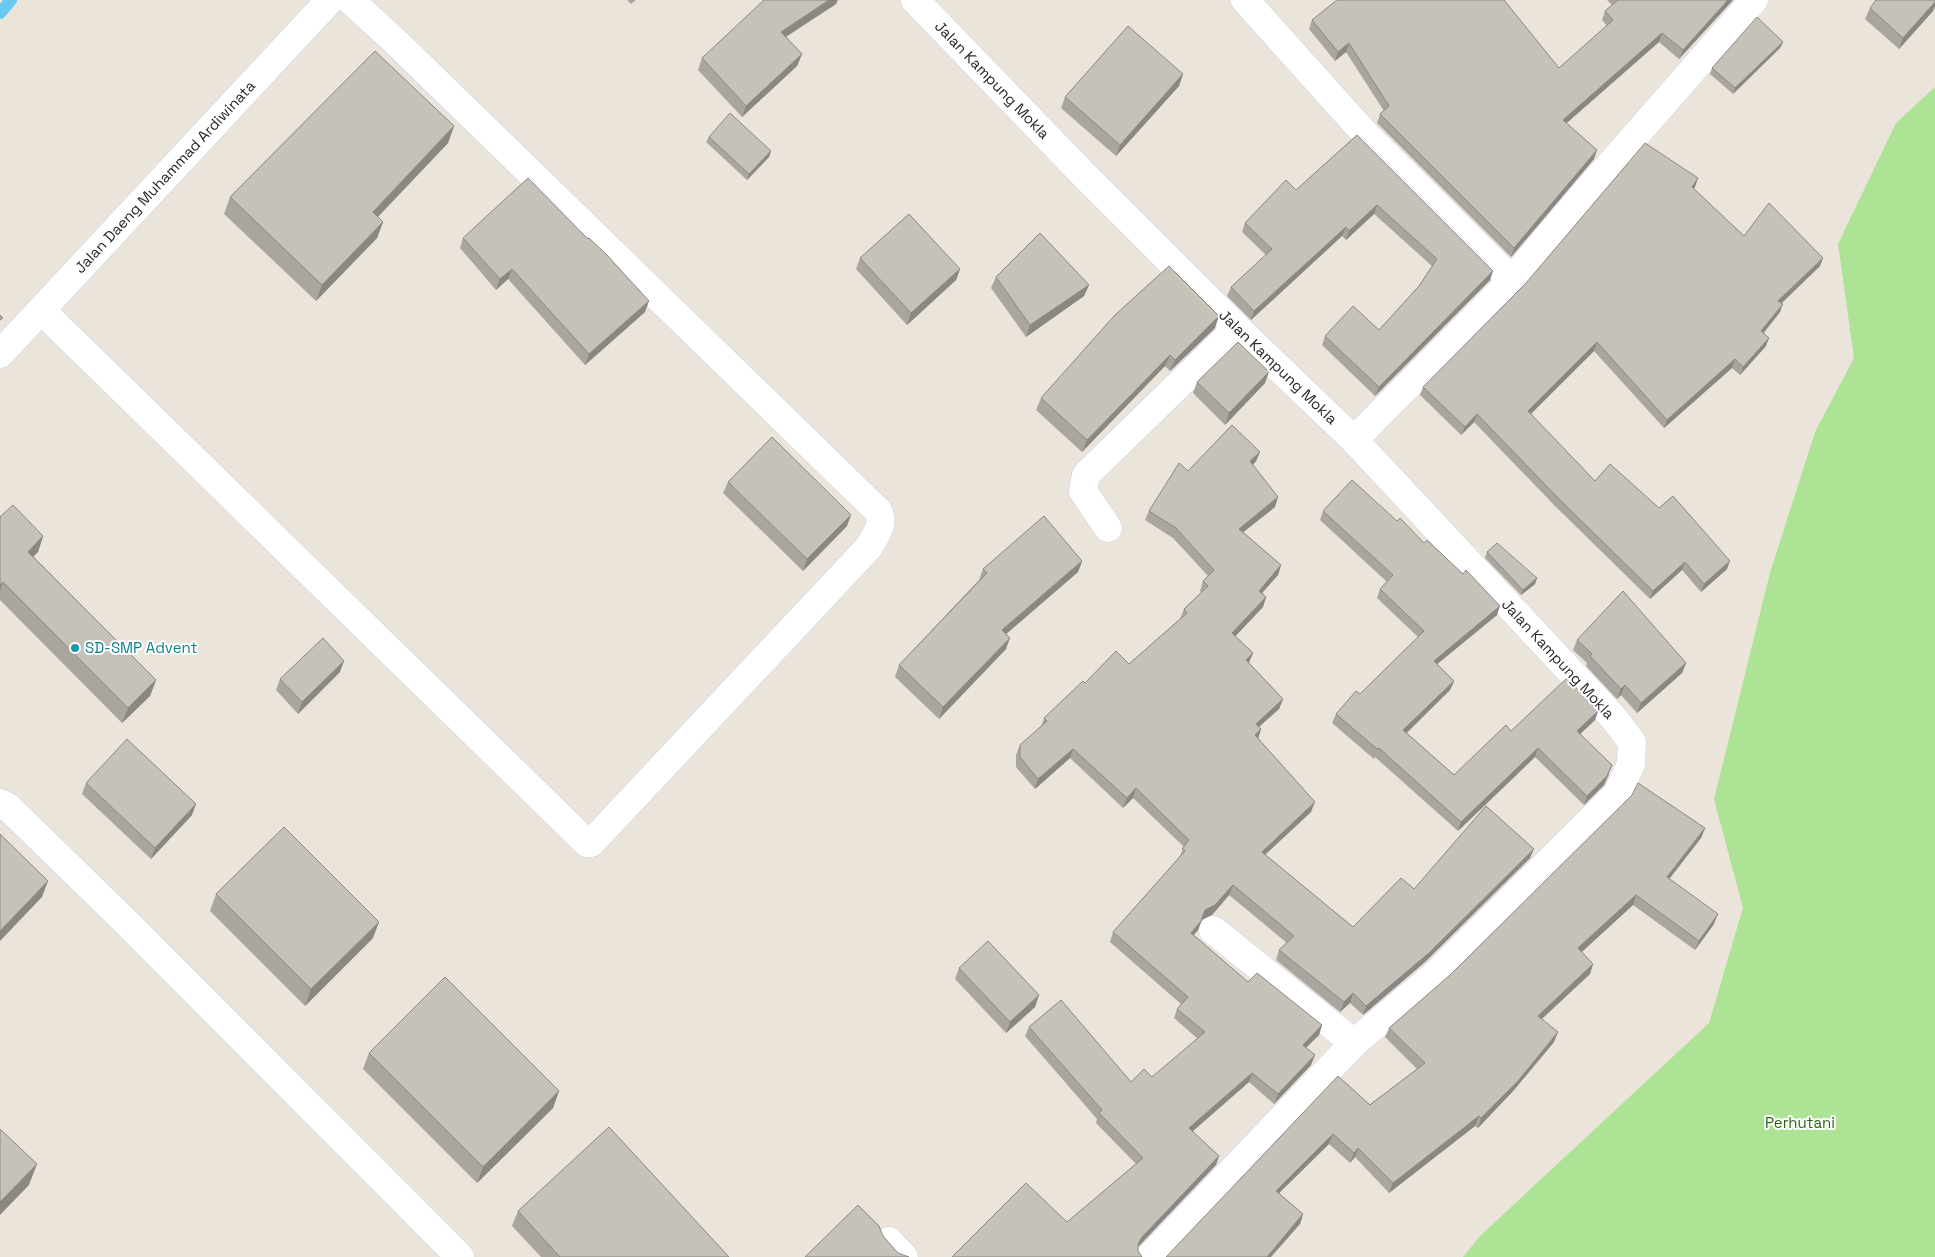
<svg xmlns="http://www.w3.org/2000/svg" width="1935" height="1257" viewBox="0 0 1935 1257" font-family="'Space Grotesk',sans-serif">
<rect width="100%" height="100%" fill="#ebe4da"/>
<path fill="#ade395" d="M 1935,87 L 1935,1257 L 1463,1257 L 1480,1236 L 1709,1023 L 1743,908 L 1714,799 L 1770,573 L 1815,432 L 1854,358 L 1838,244 L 1896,123 Z"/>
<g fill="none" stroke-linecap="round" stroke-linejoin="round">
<path stroke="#6ac8f0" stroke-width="12" d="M 0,13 L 11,0"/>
<g stroke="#cfd2e2" stroke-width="29">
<g id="street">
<path d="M 915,0 L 1086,177 L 1237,328 L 1354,440 L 1612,716 L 1632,742 L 1631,764 L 1617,794 L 1436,974 L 1354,1043 L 1150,1257"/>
<path d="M 1245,0 L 1368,137 L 1512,280"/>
<path d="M 41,310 L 587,843 L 591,843 L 869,547 C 876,534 885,525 878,511 L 398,44 L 350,0"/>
<path d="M 1354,440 L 1512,280 L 1579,200 L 1754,0"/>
<path d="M 1108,528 L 1083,491 L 1086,475 L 1237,328"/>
<path d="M 0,803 L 8,807 L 123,919 L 460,1257"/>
<path d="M 1213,930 L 1354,1043"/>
<path d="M 889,1241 L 904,1257"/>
</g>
</g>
<g stroke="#cfd2e2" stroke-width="29">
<path id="secondary" d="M 0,354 L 330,0"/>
</g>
<use href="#street" stroke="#fff" stroke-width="28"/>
<use href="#secondary" stroke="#fff" stroke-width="28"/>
</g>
<g fill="#aaa69f">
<path d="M 627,0 L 636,0 L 631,4 Z"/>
<path d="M 1607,0 L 1733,0 L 1679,59 L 1659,42 L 1566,123 L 1594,159 L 1511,257 L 1377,123 L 1380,114 L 1384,111 L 1346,52 L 1335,61 L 1309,29 L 1312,20 L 1559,68 L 1607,26 L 1602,20 L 1605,11 L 1612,5 Z"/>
<path d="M 1935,2 L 1935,6 L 1933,11 L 1899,49 L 1865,19 L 1870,8 Z"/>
<path d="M 836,4 L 786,37 L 802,54 L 797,66 L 742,117 L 698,70 L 702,58 Z"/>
<path d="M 1783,42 L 1780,48 L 1733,94 L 1710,74 L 1712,68 Z"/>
<path d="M 1183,74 L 1179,86 L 1116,156 L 1061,108 L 1065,97 Z"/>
<path d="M 454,126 L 448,143 L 378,217 L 383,222 L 377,238 L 316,301 L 224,214 L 230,197 Z"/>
<path d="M 1357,135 L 1490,280 L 1375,396 L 1322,345 L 1325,336 L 1379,330 L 1419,286 L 1432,266 L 1374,214 L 1346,240 L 1342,236 L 1251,320 L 1227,296 L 1231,287 L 1266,255 L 1242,232 L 1245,223 L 1296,190 Z"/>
<path d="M 709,137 L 771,151 L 769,157 L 747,180 L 706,142 Z"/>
<path d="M 1698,178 L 1694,189 L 1744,236 L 1820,266 L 1782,303 L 1780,312 L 1764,333 L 1766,346 L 1740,375 L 1732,368 L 1664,428 L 1594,351 L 1530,414 L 1595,481 L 1727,569 L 1701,592 L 1682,570 L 1650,599 L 1555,506 L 1474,422 L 1461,435 L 1420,395 L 1423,387 Z"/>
<path d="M 463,238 L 645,312 L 585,365 L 508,279 L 496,290 L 460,248 Z"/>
<path d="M 860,258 L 960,269 L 956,280 L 907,325 L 856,269 Z"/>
<path d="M 996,277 L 1089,285 L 1084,296 L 1026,337 L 991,288 Z"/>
<path d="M 1215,328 L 1170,371 L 1165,366 L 1082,452 L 1036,410 L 1041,398 Z"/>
<path d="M 1197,382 L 1265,383 L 1225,425 L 1193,393 Z"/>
<path d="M 1260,452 L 1256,461 L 1253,465 L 1275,507 L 1243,532 L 1281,565 L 1278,575 L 1262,593 L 1266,597 L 1263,607 L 1235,636 L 1253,653 L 1249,663 L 1283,699 L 1279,709 L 1259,727 L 1261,729 L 1258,738 L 1311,812 L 1265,855 L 1353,927 L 1414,889 L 1530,858 L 1425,962 L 1363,1015 L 1350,1003 L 1340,1012 L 1276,960 L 1279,950 L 1287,943 L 1229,895 L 1212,915 L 1202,920 L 1198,930 L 1194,935 L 1248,982 L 1322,1025 L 1319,1035 L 1306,1048 L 1311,1065 L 1274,1104 L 1249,1082 L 1193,1131 L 1216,1165 L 1067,1222 L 1136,1164 L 1096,1123 L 1097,1119 L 1025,1036 L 1029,1027 L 1131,1082 L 1152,1077 L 1198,1039 L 1174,1018 L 1177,1009 L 1181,1004 L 1110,942 L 1113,932 L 1179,858 L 1184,847 L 1133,798 L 1123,808 L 1070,758 L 1035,789 L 1016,767 L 1016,755 L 1020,745 L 1041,727 L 1044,718 L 1085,683 L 1129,664 L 1180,619 L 1184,609 L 1201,593 L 1200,591 L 1203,581 L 1208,576 L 1173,538 L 1145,520 L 1149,511 L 1188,471 Z"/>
<path d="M 728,482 L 847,526 L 803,571 L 723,493 Z"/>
<path d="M 1323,511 L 1497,615 L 1437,664 L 1454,681 L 1450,690 L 1407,733 L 1454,775 L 1511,731 L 1598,711 L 1595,720 L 1580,734 L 1609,775 L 1604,785 L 1584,805 L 1535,757 L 1458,831 L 1375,757 L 1374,759 L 1332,723 L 1336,714 L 1360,694 L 1418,637 L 1377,598 L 1380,589 L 1387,582 L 1320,520 Z"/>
<path d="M 0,517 L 43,536 L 38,552 L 33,556 L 156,680 L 150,696 L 122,723 L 0,600 Z"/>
<path d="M 1487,552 L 1537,578 L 1535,584 L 1521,595 L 1485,558 Z"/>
<path d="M 1082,561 L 1078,572 L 1006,634 L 1006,649 L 939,719 L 895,677 L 899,665 L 979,580 L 983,569 Z"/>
<path d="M 1577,640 L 1686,663 L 1682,673 L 1637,713 L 1621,695 L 1617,699 L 1586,666 L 1587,663 L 1573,650 Z"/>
<path d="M 340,672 L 298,714 L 276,690 L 280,679 Z"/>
<path d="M 86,783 L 192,815 L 151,859 L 82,794 Z"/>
<path d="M 1705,828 L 1701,838 L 1669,879 L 1714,924 L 1695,950 L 1633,905 L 1582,952 L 1593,964 L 1590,974 L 1542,1019 L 1554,1042 L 1514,1090 L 1478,1128 L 1475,1126 L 1389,1193 L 1355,1157 L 1350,1163 L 1329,1144 L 1279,1193 L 1303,1214 L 1300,1224 L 1166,1257 L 1417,1069 L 1385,1037 L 1389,1028 Z"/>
<path d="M 216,894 L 373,938 L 305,1006 L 210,911 Z"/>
<path d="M 959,968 L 1039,995 L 1035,1007 L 1006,1033 L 955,979 Z"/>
<path d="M 369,1053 L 559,1091 L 553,1108 L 477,1183 L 363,1069 Z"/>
<path d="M 518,1211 L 729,1257 L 541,1257 L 512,1226 Z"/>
</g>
<g fill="#8b8782">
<path d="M 829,0 L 838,0 L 836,4 L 776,43 L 781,32 Z"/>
<path d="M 1728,0 L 1733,0 L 1679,59 L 1683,50 Z"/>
<path d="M 1935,2 L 1935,6 L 1933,11 L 1899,49 L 1903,38 Z"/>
<path d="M 1662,33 L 1659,42 L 1560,129 L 1563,120 Z"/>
<path d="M 1783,42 L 1780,48 L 1733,94 L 1735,88 Z"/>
<path d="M 1349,43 L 1346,52 L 1335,61 L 1338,52 Z"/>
<path d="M 802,54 L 797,66 L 742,117 L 746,106 Z"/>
<path d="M 1183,74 L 1179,86 L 1116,156 L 1120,145 Z"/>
<path d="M 454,126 L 448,143 L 367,228 L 373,212 Z"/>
<path d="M 1597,150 L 1594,159 L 1511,257 L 1514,248 Z"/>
<path d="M 771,151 L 769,157 L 747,180 L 749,174 Z"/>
<path d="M 1698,178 L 1695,187 L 1689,196 L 1692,187 Z"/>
<path d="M 1377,205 L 1374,214 L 1346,240 L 1349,231 Z"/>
<path d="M 383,222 L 377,238 L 316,301 L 322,285 Z"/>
<path d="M 1346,227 L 1342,236 L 1251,320 L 1254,311 Z"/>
<path d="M 1823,258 L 1820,266 L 1775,309 L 1778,301 Z"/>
<path d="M 512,269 L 508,279 L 496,290 L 500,279 Z"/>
<path d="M 960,269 L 956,280 L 907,325 L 911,313 Z"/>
<path d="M 1493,271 L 1490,280 L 1375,396 L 1379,387 Z"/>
<path d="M 1089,285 L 1084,296 L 1026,337 L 1030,325 Z"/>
<path d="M 649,301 L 645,312 L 585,365 L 589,354 Z"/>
<path d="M 1783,304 L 1780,312 L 1758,339 L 1761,331 Z"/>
<path d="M 1219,316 L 1215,328 L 1170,371 L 1175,360 Z"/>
<path d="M 1769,338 L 1766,346 L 1740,375 L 1743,367 Z"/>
<path d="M 1597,342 L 1594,351 L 1525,420 L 1528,411 Z"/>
<path d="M 1170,355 L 1165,366 L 1082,452 L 1087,440 Z"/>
<path d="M 1735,359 L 1732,368 L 1664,428 L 1667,420 Z"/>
<path d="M 1269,372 L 1265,383 L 1225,425 L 1229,413 Z"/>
<path d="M 1477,414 L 1474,422 L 1461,435 L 1465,427 Z"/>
<path d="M 1260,452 L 1256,461 L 1247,471 L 1250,461 Z"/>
<path d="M 1278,497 L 1275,507 L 1236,538 L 1239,529 Z"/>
<path d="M 851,515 L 847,526 L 803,571 L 807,559 Z"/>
<path d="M 43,536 L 38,552 L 23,567 L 28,552 Z"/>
<path d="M 1082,561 L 1078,572 L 998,641 L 1002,630 Z"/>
<path d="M 1730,561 L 1727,569 L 1701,592 L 1704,584 Z"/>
<path d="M 1685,562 L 1682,570 L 1650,599 L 1653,591 Z"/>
<path d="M 1281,565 L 1278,575 L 1256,600 L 1259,591 Z"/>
<path d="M 1537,578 L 1535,584 L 1521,595 L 1523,590 Z"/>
<path d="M 3,582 L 0,591 L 0,585 Z"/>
<path d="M 1266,597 L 1263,607 L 1229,643 L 1232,633 Z"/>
<path d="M 1500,606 L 1497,615 L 1430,670 L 1434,661 Z"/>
<path d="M 1010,638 L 1006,649 L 939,719 L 943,707 Z"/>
<path d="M 1253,653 L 1249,662 L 1242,670 L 1246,660 Z"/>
<path d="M 344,661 L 340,672 L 298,714 L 302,702 Z"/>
<path d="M 1686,663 L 1682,673 L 1637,713 L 1641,703 Z"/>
<path d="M 156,680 L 150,696 L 122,723 L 128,708 Z"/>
<path d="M 1454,681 L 1450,690 L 1400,739 L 1403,730 Z"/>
<path d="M 1625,685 L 1621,695 L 1617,699 L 1621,689 Z"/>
<path d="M 1283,699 L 1279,709 L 1252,733 L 1256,724 Z"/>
<path d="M 1598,711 L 1595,720 L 1574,740 L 1577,731 Z"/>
<path d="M 1261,729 L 1258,739 L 1255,735 Z"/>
<path d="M 1538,748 L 1535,757 L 1458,831 L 1461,822 Z"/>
<path d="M 1073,749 L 1070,758 L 1035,789 L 1038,779 Z"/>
<path d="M 1612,765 L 1604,785 L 1584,805 L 1587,796 Z"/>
<path d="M 1136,788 L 1133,798 L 1123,808 L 1127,798 Z"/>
<path d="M 1315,802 L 1311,812 L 1258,861 L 1262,852 Z"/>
<path d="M 196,804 L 192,815 L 151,859 L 155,848 Z"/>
<path d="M 1705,828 L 1701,838 L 1663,887 L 1667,877 Z"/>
<path d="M 1534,849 L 1530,858 L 1425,962 L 1363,1015 L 1366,1006 Z"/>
<path d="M 48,881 L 42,897 L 0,941 L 0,931 Z"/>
<path d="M 1233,885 L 1229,895 L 1212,915 L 1201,920 L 1205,910 Z"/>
<path d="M 1636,895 L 1633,905 L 1575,958 L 1578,948 Z"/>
<path d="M 1718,914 L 1714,924 L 1695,950 L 1699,941 Z"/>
<path d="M 1201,921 L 1198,930 L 1187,942 L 1191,933 Z"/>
<path d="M 379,922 L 373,938 L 305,1006 L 311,989 Z"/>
<path d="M 1593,964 L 1590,974 L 1535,1025 L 1538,1016 Z"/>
<path d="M 1353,993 L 1350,1003 L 1340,1012 L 1344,1002 Z"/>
<path d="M 1039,995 L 1035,1007 L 1006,1033 L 1010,1022 Z"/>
<path d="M 1322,1025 L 1319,1035 L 1299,1054 L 1303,1045 Z"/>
<path d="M 1558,1032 L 1554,1042 L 1514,1090 L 1478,1128 L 1481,1118 Z"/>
<path d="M 1315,1055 L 1311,1065 L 1274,1104 L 1278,1094 Z"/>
<path d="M 1252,1073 L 1249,1082 L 1186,1137 L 1189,1128 Z"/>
<path d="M 559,1091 L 553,1108 L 477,1183 L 483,1167 Z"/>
<path d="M 1479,1116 L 1475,1126 L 1389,1193 L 1393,1183 Z"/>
<path d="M 1333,1134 L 1329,1144 L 1272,1200 L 1276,1191 Z"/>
<path d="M 1358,1148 L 1355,1157 L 1350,1163 L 1354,1153 Z"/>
<path d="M 1219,1156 L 1216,1165 L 1139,1246 L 1138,1244 L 1142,1237 Z"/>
<path d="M 37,1164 L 29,1185 L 0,1215 L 0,1202 Z"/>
<path d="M 1303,1214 L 1300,1224 L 1271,1257 L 1267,1257 Z"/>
</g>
<g fill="#c6c1b9" stroke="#8b8782">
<path d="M 764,0 L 829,0 L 781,32 L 802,54 L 746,106 L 702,58 Z"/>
<path d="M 1337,0 L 1504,0 L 1559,68 L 1613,20 L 1605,11 L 1618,0 L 1728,0 L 1683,50 L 1662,33 L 1563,120 L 1597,150 L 1514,248 L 1380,114 L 1389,106 L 1349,43 L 1338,52 L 1312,20 Z"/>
<path d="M 1876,0 L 1935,0 L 1935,2 L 1903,38 L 1870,8 Z"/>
<path d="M 1757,17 L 1783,42 L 1735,88 L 1712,68 Z"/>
<path d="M 1128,26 L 1183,74 L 1120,145 L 1065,97 Z"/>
<path d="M 375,51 L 454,126 L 373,212 L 383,222 L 322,285 L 230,197 Z"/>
<path d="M 730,113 L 771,151 L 749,174 L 709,137 Z"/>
<path d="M 1357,135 L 1493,271 L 1379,387 L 1325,336 L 1353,306 L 1379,330 L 1419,286 L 1437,259 L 1377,205 L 1349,231 L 1346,227 L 1254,311 L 1231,287 L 1272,249 L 1245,223 L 1286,180 L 1296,190 Z"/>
<path d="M 1645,143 L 1698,178 L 1692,187 L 1744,236 L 1769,203 L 1823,258 L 1778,301 L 1783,304 L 1761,331 L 1769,338 L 1743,367 L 1735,359 L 1667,420 L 1597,342 L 1528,411 L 1595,481 L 1610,464 L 1659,508 L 1673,496 L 1730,561 L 1704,584 L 1685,562 L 1653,591 L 1558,498 L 1477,414 L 1465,427 L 1423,387 L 1526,283 Z"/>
<path d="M 528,178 L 588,239 L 589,238 L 606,254 L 649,301 L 589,354 L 512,269 L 500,279 L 463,238 Z"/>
<path d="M 909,214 L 960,269 L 911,313 L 860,258 Z"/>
<path d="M 1040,233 L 1089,285 L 1030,325 L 996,277 Z"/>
<path d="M 1169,266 L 1219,316 L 1175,360 L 1170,355 L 1087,440 L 1041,398 L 1115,315 Z"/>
<path d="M 0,315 L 3,318 L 0,320 Z"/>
<path d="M 1238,342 L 1269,372 L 1229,413 L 1197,382 Z"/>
<path d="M 1232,425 L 1260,452 L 1250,461 L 1278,497 L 1239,529 L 1281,565 L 1259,591 L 1266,597 L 1232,633 L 1253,653 L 1246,660 L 1283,699 L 1256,724 L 1261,729 L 1255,735 L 1315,802 L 1262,852 L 1353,927 L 1401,878 L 1414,889 L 1486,806 L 1534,849 L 1429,953 L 1366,1006 L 1353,993 L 1344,1002 L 1279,950 L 1294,936 L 1233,885 L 1215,905 L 1205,910 L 1201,921 L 1191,933 L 1248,982 L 1257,973 L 1322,1025 L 1303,1045 L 1315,1055 L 1278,1094 L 1252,1073 L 1189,1128 L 1219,1156 L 1142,1237 L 1138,1244 L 1138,1251 L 1142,1257 L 952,1257 L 1026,1183 L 1067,1222 L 1143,1158 L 1099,1113 L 1102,1110 L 1029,1027 L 1061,1000 L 1131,1082 L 1144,1069 L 1152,1077 L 1205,1032 L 1177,1009 L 1188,997 L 1113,932 L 1185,851 L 1182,849 L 1189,840 L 1136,788 L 1127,798 L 1073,749 L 1038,779 L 1020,757 L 1020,745 L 1047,721 L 1044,718 L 1083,681 L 1085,683 L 1116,651 L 1129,664 L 1187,613 L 1184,609 L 1208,586 L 1203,581 L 1214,570 L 1176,528 L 1149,511 L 1179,463 L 1188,471 Z"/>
<path d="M 772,437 L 851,515 L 807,559 L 728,482 Z"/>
<path d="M 1352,480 L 1397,521 L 1400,518 L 1424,543 L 1427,540 L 1463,574 L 1466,570 L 1500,606 L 1434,661 L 1454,681 L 1403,730 L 1454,775 L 1506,725 L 1511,731 L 1567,678 L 1598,711 L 1577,731 L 1612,765 L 1607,776 L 1587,796 L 1538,748 L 1461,822 L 1379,748 L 1377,749 L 1336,714 L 1356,691 L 1360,694 L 1424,631 L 1380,589 L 1393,575 L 1323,511 Z"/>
<path d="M 13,505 L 43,536 L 28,552 L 156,680 L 128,708 L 3,582 L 0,585 L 0,517 Z"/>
<path d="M 1044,516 L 1082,561 L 1002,630 L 1010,638 L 943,707 L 899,665 L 987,573 L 983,569 Z"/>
<path d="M 1497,543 L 1537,578 L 1523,590 L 1487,552 Z"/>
<path d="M 1623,591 L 1686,663 L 1641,703 L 1625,685 L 1621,689 L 1590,656 L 1592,654 L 1577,640 Z"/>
<path d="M 323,638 L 344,661 L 302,702 L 280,679 Z"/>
<path d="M 127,739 L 196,804 L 155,848 L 86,783 Z"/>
<path d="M 1638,783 L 1705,828 L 1667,877 L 1718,914 L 1699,941 L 1636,895 L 1578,948 L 1593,964 L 1538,1016 L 1558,1032 L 1518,1081 L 1481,1118 L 1479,1116 L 1393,1183 L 1358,1148 L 1354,1153 L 1333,1134 L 1276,1191 L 1303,1214 L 1267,1257 L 1166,1257 L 1338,1076 L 1370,1105 L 1425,1063 L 1389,1028 L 1450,975 L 1632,795 Z"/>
<path d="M 284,827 L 379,922 L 311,989 L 216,894 Z"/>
<path d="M 0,834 L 48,881 L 0,931 Z"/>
<path d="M 988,941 L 1039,995 L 1010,1022 L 959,968 Z"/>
<path d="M 445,977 L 559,1091 L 483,1167 L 369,1053 Z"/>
<path d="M 609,1127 L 729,1257 L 560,1257 L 518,1211 Z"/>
<path d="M 0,1129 L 37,1164 L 0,1202 Z"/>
<path d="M 858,1205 L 879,1226 L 883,1236 L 898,1253 L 909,1257 L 805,1257 Z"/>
</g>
<circle fill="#0f9aa8" stroke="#fff" stroke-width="2" cx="75" cy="648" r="5"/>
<g text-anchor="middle" stroke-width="4" stroke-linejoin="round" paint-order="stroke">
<g font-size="15" fill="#282828" stroke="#fff">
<text transform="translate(992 80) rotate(46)" y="5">Jalan Kampung Mokla</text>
<text transform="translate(165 177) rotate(-47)" y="5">Jalan Daeng Muhammad Ardiwinata</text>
<text transform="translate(1278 367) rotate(44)" y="5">Jalan Kampung Mokla</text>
<text transform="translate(1558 659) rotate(47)" y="5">Jalan Kampung Mokla</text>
</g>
<g font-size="15" fill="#0d838f" stroke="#fff" text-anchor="start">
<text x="85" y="653">SD-SMP Advent</text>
</g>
<g font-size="15" fill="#266518" stroke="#fff">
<text x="1800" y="1128">Perhutani</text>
</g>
</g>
</svg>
